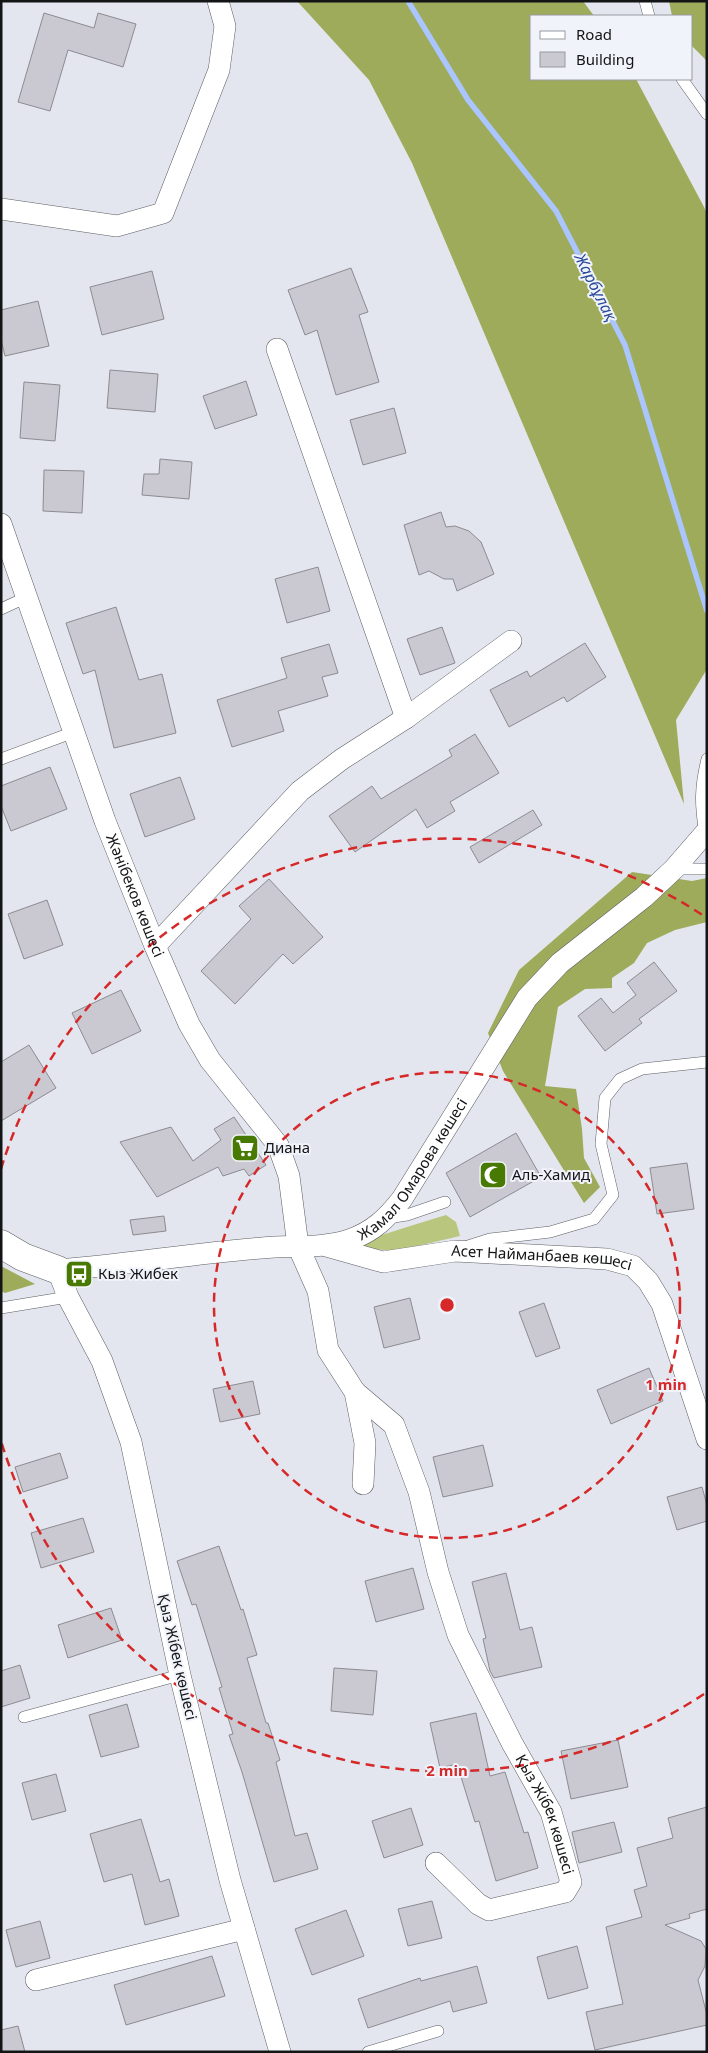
<svg xmlns="http://www.w3.org/2000/svg" width="708" height="2053" viewBox="0 0 708 2053" font-family="'Noto Sans',sans-serif">
<rect width="100%" height="100%" fill="#e3e6ee"/>
<path fill="#b9c67e" d="M 446,1215 L 456,1222 L 460,1236 L 396,1251 L 341,1246 C 377,1238 411,1225 446,1215 Z"/>
<g fill="#9eab5b">
<path d="M 297,1 L 583,1 L 594,16 L 532,16 L 532,79 L 636,79 L 704,207 L 707,214 L 707,669 L 676,720 L 684,804 L 412,163 L 369,80 Z"/>
<path d="M 669,1 L 707,1 L 707,61 L 692,46 L 692,16 L 672,16 Z"/>
<path d="M 632,872 L 692,881 L 707,878 L 707,922 L 675,930 L 647,943 L 634,963 L 612,978 L 612,988 L 585,989 L 558,1007 L 545,1086 L 576,1089 L 582,1129 L 584,1158 L 600,1187 L 584,1203 L 503,1071 L 488,1033 L 519,970 Z"/>
<path d="M 1,1266 L 35,1284 L 5,1293 L 1,1291 Z"/>
</g>
<g fill="none" stroke-linecap="round" stroke-linejoin="round">
<path stroke="#abc5fe" stroke-width="5.5" d="M 408,1 L 468,100 L 556,211 L 625,345 L 707,611"/>
</g>
<g fill="#cac8d0" stroke="#8d8b92">
<path d="M 44,13 L 94,28 L 98,13 L 136,24 L 123,67 L 68,50 L 50,111 L 18,102 Z"/>
<path d="M 351,268 L 368,312 L 359,315 L 379,382 L 336,395 L 317,330 L 305,335 L 288,290 Z"/>
<path d="M 152,271 L 164,319 L 102,335 L 90,287 Z"/>
<path d="M 38,301 L 49,346 L 5,356 L 1,340 L 1,310 Z"/>
<path d="M 110,370 L 158,374 L 155,412 L 107,408 Z"/>
<path d="M 246,381 L 257,415 L 215,429 L 203,396 Z"/>
<path d="M 24,382 L 60,385 L 55,441 L 20,438 Z"/>
<path d="M 394,408 L 406,453 L 363,465 L 350,420 Z"/>
<path d="M 160,459 L 192,462 L 189,499 L 142,495 L 144,474 L 159,474 Z"/>
<path d="M 44,470 L 84,471 L 82,513 L 43,511 Z"/>
<path d="M 441,512 L 446,527 L 455,526 L 469,531 L 481,542 L 494,574 L 457,591 L 453,579 L 444,579 L 429,571 L 419,575 L 404,525 Z"/>
<path d="M 318,567 L 330,611 L 287,623 L 275,579 Z"/>
<path d="M 116,607 L 139,680 L 162,674 L 176,733 L 114,748 L 95,670 L 83,674 L 66,623 Z"/>
<path d="M 442,627 L 455,663 L 420,675 L 407,639 Z"/>
<path d="M 585,643 L 606,677 L 567,702 L 564,697 L 509,727 L 490,690 L 527,671 L 530,677 Z"/>
<path d="M 329,644 L 338,673 L 322,677 L 328,696 L 278,711 L 284,731 L 232,747 L 217,700 L 287,678 L 281,658 Z"/>
<path d="M 475,734 L 499,773 L 450,802 L 455,811 L 427,828 L 416,809 L 355,852 L 329,816 L 372,786 L 381,799 L 452,756 L 449,750 Z"/>
<path d="M 50,767 L 67,809 L 11,831 L 1,806 L 1,786 Z"/>
<path d="M 180,777 L 195,819 L 145,837 L 130,794 Z"/>
<path d="M 533,810 L 542,825 L 479,863 L 470,847 Z"/>
<path d="M 269,879 L 323,937 L 293,964 L 283,954 L 235,1004 L 201,971 L 251,919 L 239,906 Z"/>
<path d="M 47,900 L 63,945 L 24,959 L 8,914 Z"/>
<path d="M 654,962 L 677,991 L 639,1019 L 642,1023 L 605,1051 L 578,1016 L 601,998 L 613,1013 L 636,995 L 627,983 Z"/>
<path d="M 121,990 L 141,1031 L 92,1054 L 72,1013 Z"/>
<path d="M 29,1045 L 56,1088 L 1,1121 L 1,1062 Z"/>
<path d="M 234,1117 L 266,1165 L 249,1176 L 244,1169 L 223,1176 L 218,1167 L 157,1197 L 120,1142 L 171,1127 L 193,1161 L 221,1140 L 214,1129 Z"/>
<path d="M 516,1133 L 541,1177 L 470,1217 L 446,1173 Z"/>
<path d="M 687,1163 L 694,1209 L 657,1214 L 650,1168 Z"/>
<path d="M 164,1216 L 166,1231 L 133,1235 L 130,1220 Z"/>
<path d="M 410,1298 L 420,1339 L 384,1348 L 374,1307 Z"/>
<path d="M 544,1303 L 560,1348 L 536,1357 L 519,1312 Z"/>
<path d="M 649,1368 L 663,1401 L 611,1424 L 597,1390 Z"/>
<path d="M 253,1381 L 260,1414 L 220,1422 L 213,1389 Z"/>
<path d="M 483,1445 L 493,1486 L 443,1497 L 433,1457 Z"/>
<path d="M 60,1453 L 68,1478 L 23,1492 L 15,1467 Z"/>
<path d="M 702,1487 L 707,1505 L 707,1521 L 677,1530 L 667,1497 Z"/>
<path d="M 83,1518 L 94,1552 L 41,1568 L 31,1533 Z"/>
<path d="M 219,1546 L 241,1610 L 243,1609 L 257,1655 L 247,1658 L 266,1723 L 268,1723 L 280,1760 L 276,1762 L 295,1836 L 307,1833 L 318,1869 L 274,1882 L 242,1772 L 229,1735 L 233,1734 L 219,1688 L 222,1687 L 196,1604 L 192,1605 L 177,1561 Z"/>
<path d="M 413,1568 L 424,1609 L 376,1622 L 365,1581 Z"/>
<path d="M 506,1573 L 520,1630 L 532,1627 L 542,1667 L 494,1678 L 490,1671 L 483,1639 L 486,1638 L 472,1582 Z"/>
<path d="M 111,1608 L 122,1640 L 68,1658 L 58,1625 Z"/>
<path d="M 20,1665 L 30,1698 L 1,1707 L 1,1671 Z"/>
<path d="M 334,1668 L 377,1671 L 373,1715 L 331,1711 Z"/>
<path d="M 127,1704 L 139,1747 L 101,1757 L 89,1715 Z"/>
<path d="M 476,1713 L 490,1776 L 505,1772 L 524,1833 L 528,1832 L 538,1868 L 496,1881 L 479,1821 L 475,1822 L 457,1764 L 440,1768 L 430,1723 Z"/>
<path d="M 618,1740 L 628,1787 L 571,1799 L 561,1751 Z"/>
<path d="M 56,1774 L 66,1811 L 32,1820 L 22,1783 Z"/>
<path d="M 707,1807 L 707,1909 L 689,1914 L 690,1918 L 665,1925 L 701,1941 L 706,1949 L 705,1966 L 698,1980 L 707,2015 L 707,2025 L 595,2050 L 586,2012 L 623,2004 L 606,1927 L 642,1917 L 634,1890 L 647,1886 L 637,1848 L 673,1838 L 668,1818 Z"/>
<path d="M 411,1808 L 423,1845 L 384,1858 L 372,1821 Z"/>
<path d="M 141,1819 L 160,1882 L 169,1879 L 179,1916 L 145,1925 L 132,1874 L 104,1882 L 90,1834 Z"/>
<path d="M 614,1822 L 622,1852 L 579,1863 L 572,1832 Z"/>
<path d="M 432,1901 L 442,1938 L 408,1946 L 398,1909 Z"/>
<path d="M 346,1910 L 364,1956 L 312,1975 L 295,1929 Z"/>
<path d="M 40,1921 L 50,1958 L 16,1967 L 6,1930 Z"/>
<path d="M 577,1946 L 588,1988 L 548,1999 L 537,1957 Z"/>
<path d="M 212,1956 L 225,1996 L 126,2025 L 114,1985 Z"/>
<path d="M 477,1966 L 487,2003 L 453,2012 L 450,2001 L 368,2028 L 358,1999 L 420,1978 L 421,1981 Z"/>
<path d="M 18,2026 L 25,2052 L 1,2052 L 1,2030 Z"/>
</g>
<g fill="none" stroke-linecap="round" stroke-linejoin="round">
<g stroke="#5c5e65" stroke-width="12">
<g id="lane">
<path d="M 645,1 L 649,16"/>
<path d="M 682,79 L 707,114"/>
<path d="M 1,609 L 27,597"/>
<path d="M 1,759 L 74,732"/>
<path d="M 705,834 C 700,804 700,788 707,759"/>
<path d="M 674,869 L 707,869"/>
<path d="M 387,1218 L 407,1215 L 445,1202"/>
<path d="M 468,1246 L 490,1239 L 550,1232 L 594,1219 L 613,1195 L 601,1144 L 605,1098 L 620,1079 L 642,1069 L 707,1062"/>
<path d="M 1,1308 L 68,1297"/>
<path d="M 24,1717 L 180,1675"/>
<path d="M 368,2052 L 438,2031"/>
</g>
</g>
<g stroke="#5c5e65" stroke-width="22">
<g id="street">
<path d="M 1,209 L 117,226 L 163,213 L 219,70 L 225,26 L 218,1"/>
<path d="M 277,349 L 406,718"/>
<path id="s1" d="M 1,524 L 105,821 L 155,946 L 189,1024 L 210,1060 L 278,1145 L 289,1176 L 298,1246 L 318,1291 L 328,1350 L 355,1392 L 365,1443 L 363,1484"/>
<path d="M 155,946 L 300,791 L 342,759 L 406,718 L 511,641"/>
<path id="s2" d="M 326,1246 L 383,1262 L 455,1251 L 607,1259 L 633,1266 L 648,1281 L 662,1304 L 707,1439"/>
<path id="s3" d="M 355,1392 L 394,1425 L 419,1492 L 438,1572 L 458,1635 L 512,1743 L 551,1812 L 571,1882 L 565,1892 L 489,1910 L 478,1904 L 436,1863"/>
<path d="M 36,1980 L 244,1929"/>
<path id="s4" d="M 280,2052 L 230,1880 L 180,1675 L 131,1442 L 102,1361 L 68,1297 L 58,1270 C 126,1265 194,1253 262,1248 C 291,1245 321,1249 349,1240 C 373,1232 387,1218 402,1199 L 527,998 L 560,963 L 644,897 L 674,869 L 707,831"/>
</g>
</g>
<g stroke="#5c5e65" stroke-width="29">
<path id="secondary" d="M 1,1244 L 23,1257 L 58,1270"/>
</g>
<use href="#lane" stroke="#fff" stroke-width="11"/>
<use href="#street" stroke="#fff" stroke-width="21"/>
<use href="#secondary" stroke="#fff" stroke-width="28"/>
</g>
<g fill="none" stroke="#d62828" stroke-width="2.5" stroke-dasharray="9 6">
<circle cx="447" cy="1305" r="233"/>
<path d="M704 1694A466 466 0 0 1 1 1441M1 1169A466 466 0 0 1 704 916"/>
</g>
<defs>
<g id="supermarket-square" transform="scale(1.4375)"><rect x="-9" y="-9" width="18" height="18" rx="4" fill="#487a03" stroke="#f1f3fb"/><path d="M-6-5.5h2.5l.6 2H6L4.5 2H-2.5L-4.4-4H-6ZM-1.5 3.2a1.3 1.3 0 1 0 .1 0ZM3 3.2a1.3 1.3 0 1 0 .1 0Z" fill="#fff"/></g>
<g id="mosque-square" transform="scale(1.4375)"><rect x="-9" y="-9" width="18" height="18" rx="4" fill="#487a03" stroke="#f1f3fb"/><path d="M3.5-4.9A6 6 0 1 0 3.5 4.9A5 5 0 1 1 3.5-4.9Z" fill="#fff"/></g>
<g id="bus-square" transform="scale(1.4375)"><rect x="-9" y="-9" width="18" height="18" rx="4" fill="#487a03" stroke="#f1f3fb"/><path d="M-5-6H5V4H4V6H2V4H-2V6H-4V4H-5ZM-3.5-4V0h7V-4ZM-3.5 1.2v1.5H-2V1.2ZM2 1.2v1.5H3.5V1.2Z" fill="#fff"/></g>
</defs>
<g fill-rule="evenodd">
<use href="#supermarket-square" x="245" y="1148"/>
<use href="#mosque-square" x="493" y="1175"/>
<use href="#bus-square" x="79" y="1274"/>
</g>
<g text-anchor="middle" stroke-width="4" stroke-linejoin="round" paint-order="stroke">
<g font-size="15" fill="#131416" stroke="#f1f3fb">
<text dy="5" stroke="none"><textPath href="#s1" startOffset="395">Жәнібеков көшесі</textPath></text>
<text dy="5" stroke="none"><textPath href="#s4" startOffset="1206">Жамал Омарова көшесі</textPath></text>
<text dy="5" stroke="none"><textPath href="#s2" startOffset="219">Асет Найманбаев көшесі</textPath></text>
<text transform="translate(177 1657) rotate(77)" y="5">Қыз Жібек көшесі</text>
<text dy="5" stroke="none"><textPath href="#s3" startOffset="471">Қыз Жібек көшесі</textPath></text>
</g>
<g font-size="15" fill="#131416" stroke="#f1f3fb" text-anchor="start">
<text x="264" y="1153">Диана</text>
<text x="512" y="1180">Аль-Хамид</text>
<text x="98" y="1279">Кыз Жибек</text>
</g>
<g font-size="16" font-style="italic" fill="#294998" stroke="#f1f3fb">
<text transform="translate(596 287) rotate(63)" y="6">Жарбұлақ</text>
</g>
</g>
<circle cx="447" cy="1305" r="8" fill="#d62828" stroke="#f1f3fb" stroke-width="2.5"/>
<g font-size="15" text-anchor="middle" font-weight="bold" fill="#d62828" stroke="#f1f3fb" stroke-width="4" stroke-linejoin="round" paint-order="stroke">
<text x="666" y="1390">1 min</text>
<text x="447" y="1776">2 min</text>
</g>
<rect width="708" height="2053" fill="none" stroke="#131416" stroke-width="5"/>
<rect x="530" y="15" width="162" height="65" fill="#f1f3fb" stroke="#989a9f"/>
<rect x="540" y="31" width="25" height="8" fill="#ffffff" stroke="#989a9f"/>
<text x="576" y="40" font-size="15" fill="#131416">Road</text>
<rect x="540" y="52" width="25" height="15" fill="#cac8d0" stroke="#989a9f"/>
<text x="576" y="65" font-size="15" fill="#131416">Building</text>
</svg>
